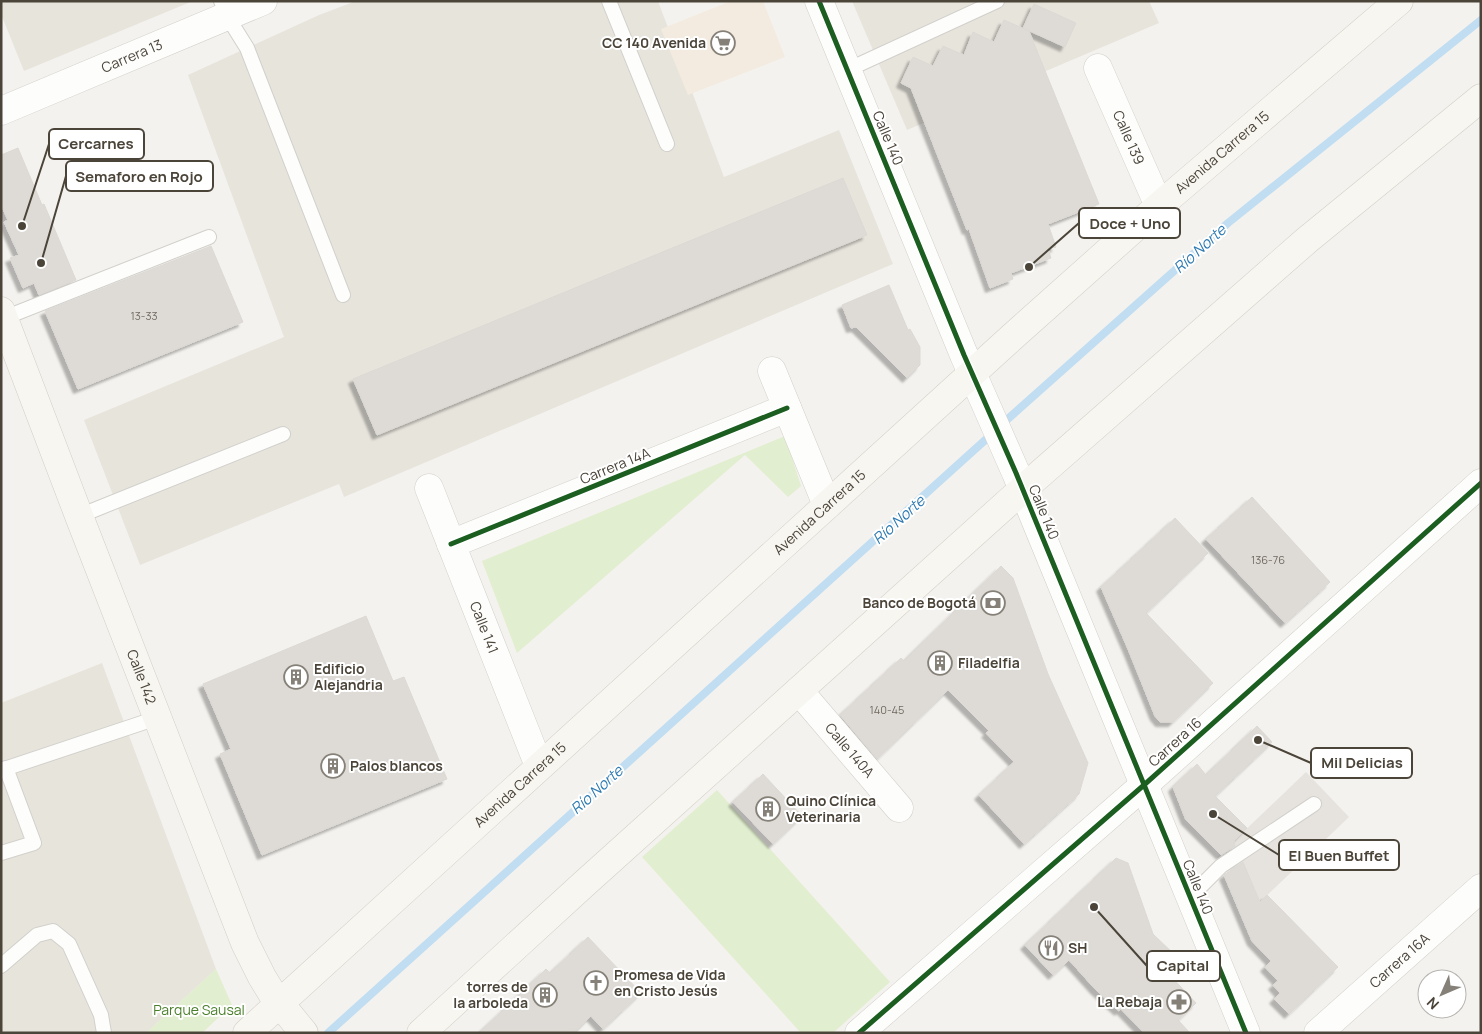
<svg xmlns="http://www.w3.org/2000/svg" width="1482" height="1034" viewBox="0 0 1482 1034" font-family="Manrope,sans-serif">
<defs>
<filter id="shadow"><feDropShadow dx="-4.5" dy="4.5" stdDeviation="1" flood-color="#0004"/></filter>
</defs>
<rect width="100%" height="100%" fill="#f4f2ee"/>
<g fill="#e7e4dc">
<path d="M 1,1 L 193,1 L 24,71 L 1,14 Z"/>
<path d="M 356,1 L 658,1 L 724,177 L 839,130 L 893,264 L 344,497 L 339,484 L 140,565 L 84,420 L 284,337 L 188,75 L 319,15 Z"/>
<path d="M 852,1 L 1149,1 L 1159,23 L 907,130 Z"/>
<path d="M 102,663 L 216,969 L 146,1033 L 1,1033 L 1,703 Z"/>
</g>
<path fill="#f3ebdf" d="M 731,1 L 763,1 L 785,57 L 688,95 L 661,29 Z"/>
<g fill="#e1eecf">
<path d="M 785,436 L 801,486 L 788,497 L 745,455 L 517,653 L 482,561 Z"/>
<path d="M 717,790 L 890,982 L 833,1033 L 801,1033 L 642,857 Z"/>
<path d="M 216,969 L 232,1005 L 202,1033 L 146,1033 Z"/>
</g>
<path fill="#e6e3df" d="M 1306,772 L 1349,817 L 1260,902 L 1244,865 L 1223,873 L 1217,857 Z"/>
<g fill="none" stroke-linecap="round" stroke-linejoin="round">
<g stroke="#c0ddf1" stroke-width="8">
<path d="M 1001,425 L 1228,223 L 1481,20"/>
<path d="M 328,1033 L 993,433"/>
</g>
</g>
<g fill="#dedbd6" stroke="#dcd9d4" filter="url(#shadow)">
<path d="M 1034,4 L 1076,23 L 1065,47 L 1023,28 Z"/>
<path d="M 1004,20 L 1029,31 L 1099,204 L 1048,224 L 1056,247 L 1048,249 L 1051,258 L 1011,273 L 1013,279 L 990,288 L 969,229 L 967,230 L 911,88 L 901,83 L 913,57 L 933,66 L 943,46 L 964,55 L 973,32 L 994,42 Z"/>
<path d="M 18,148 L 42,205 L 44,204 L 76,280 L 39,295 L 34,283 L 23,288 L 10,258 L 19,255 L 4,222 L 8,220 L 1,205 L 1,155 Z"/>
<path d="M 843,178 L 867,235 L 377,435 L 353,379 Z"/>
<path d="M 211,246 L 243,322 L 78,389 L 45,311 Z"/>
<path d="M 889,285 L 908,330 L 910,329 L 920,347 L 920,365 L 907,378 L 856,327 L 851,328 L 842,305 Z"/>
<path d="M 1252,497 L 1330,582 L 1285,623 L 1206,539 Z"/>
<path d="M 1175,518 L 1208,553 L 1146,613 L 1213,683 L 1173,722 L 1160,722 L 1155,716 L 1128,649 L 1101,587 Z"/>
<path d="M 1001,566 L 1013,578 L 1048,674 L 1088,763 L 1079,794 L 1024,844 L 979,795 L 1014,762 L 986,733 L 989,731 L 948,690 L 877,759 L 840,715 L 901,658 L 904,661 Z"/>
<path d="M 366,616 L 393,681 L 404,677 L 447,779 L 262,855 L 220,754 L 231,749 L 203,684 Z"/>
<path d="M 1257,726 L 1272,742 L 1215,796 L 1247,828 L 1234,841 L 1235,846 L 1221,855 L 1186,820 L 1173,787 L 1197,764 L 1206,775 Z"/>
<path d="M 763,774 L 802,816 L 773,844 L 733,802 Z"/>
<path d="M 1116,858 L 1128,863 L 1153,934 L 1176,956 L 1163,968 L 1196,1003 L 1178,1020 L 1190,1033 L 1144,1033 L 1121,1009 L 1119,1011 L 1095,989 L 1069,960 L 1053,975 L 1025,945 Z"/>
<path d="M 1243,862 L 1260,902 L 1267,895 L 1338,967 L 1289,1014 L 1274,999 L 1280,993 L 1273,985 L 1278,981 L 1265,967 L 1271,961 L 1252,941 L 1224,875 Z"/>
<path d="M 588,937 L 641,993 L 603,1029 L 591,1016 L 574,1033 L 479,1033 L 546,969 L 550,973 Z"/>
</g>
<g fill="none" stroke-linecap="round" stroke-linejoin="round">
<g stroke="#d2d0cb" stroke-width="16">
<g id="service">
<path d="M 221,1 L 227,16 L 247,48 L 343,295"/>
<path d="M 609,1 L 667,144"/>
<path d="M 847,70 L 997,1"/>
<path d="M 4,318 L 209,237"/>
<path d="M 79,516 L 283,434"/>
<path d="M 1,770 L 157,718"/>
<path d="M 1,853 L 34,843 L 6,768"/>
<path d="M 1190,897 L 1221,866 L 1314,804"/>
<path d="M 1,966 L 37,935 L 53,931 L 69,944 L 101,1015 L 104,1033"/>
</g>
</g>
<g stroke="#d2d0cb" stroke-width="29">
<g id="minor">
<path id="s1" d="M 1098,68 L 1159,206"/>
<path id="s2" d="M 1,111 L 263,1"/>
<path d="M 772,371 L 827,505"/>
<path id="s3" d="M 429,488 L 539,766"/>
<path d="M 451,544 L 787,408"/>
<path id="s4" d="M 799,691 L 899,808"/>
<path d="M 859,1033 L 1144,785 L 1481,483"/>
<path id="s5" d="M 1318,1033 L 1481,888"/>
</g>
</g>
<g stroke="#d2d0cb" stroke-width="29">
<path id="tertiary" d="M 819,1 L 964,355 L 1016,473 L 1246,1033"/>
</g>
<g stroke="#d3cfc5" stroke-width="29">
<g id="secondary">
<path id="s6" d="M 1,311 L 79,516 L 245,943 L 262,977 L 273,995 L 304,1033"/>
<path id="s7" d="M 247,1033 L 1011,338 L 1159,206 L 1399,1"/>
<path d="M 421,1033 L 585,883 L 1023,489 L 1307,240 L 1481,98"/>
</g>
</g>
<use href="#service" stroke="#fdfdfc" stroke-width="14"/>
<use href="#minor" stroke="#fdfdfc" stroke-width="28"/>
<use href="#tertiary" stroke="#fdfdfc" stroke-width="28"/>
<use href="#secondary" stroke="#f7f6f1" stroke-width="28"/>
<g stroke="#fff" stroke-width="8">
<g id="cycleway">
<path d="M 819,1 L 964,355 L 1016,473 L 1246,1033"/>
<path d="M 451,544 L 787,408"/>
<path d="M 859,1033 L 1144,785 L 1481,483"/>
</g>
</g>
<use href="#cycleway" stroke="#1b5e20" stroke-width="5"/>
</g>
<defs>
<g id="supermarket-ring" transform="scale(1.25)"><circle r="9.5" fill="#fff" stroke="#868178" stroke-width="1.5"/><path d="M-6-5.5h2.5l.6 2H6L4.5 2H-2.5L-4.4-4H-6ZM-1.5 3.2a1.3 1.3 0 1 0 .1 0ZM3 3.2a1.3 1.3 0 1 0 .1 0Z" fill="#868178"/></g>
<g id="bank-ring" transform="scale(1.25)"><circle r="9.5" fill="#fff" stroke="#868178" stroke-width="1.5"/><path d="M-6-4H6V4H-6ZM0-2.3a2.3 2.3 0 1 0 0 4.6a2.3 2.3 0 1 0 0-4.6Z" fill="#868178"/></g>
<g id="building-ring" transform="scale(1.25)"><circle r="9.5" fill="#fff" stroke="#868178" stroke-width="1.5"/><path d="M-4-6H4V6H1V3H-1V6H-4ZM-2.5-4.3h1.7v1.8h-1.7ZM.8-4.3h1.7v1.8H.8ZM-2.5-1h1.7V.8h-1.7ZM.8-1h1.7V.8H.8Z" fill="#868178"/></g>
<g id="restaurant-ring" transform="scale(1.25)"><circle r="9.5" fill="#fff" stroke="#868178" stroke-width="1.5"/><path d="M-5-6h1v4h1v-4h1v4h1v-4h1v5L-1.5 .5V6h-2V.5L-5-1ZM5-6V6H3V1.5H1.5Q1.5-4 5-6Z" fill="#868178"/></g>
<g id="church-ring" transform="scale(1.25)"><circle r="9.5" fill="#fff" stroke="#868178" stroke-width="1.5"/><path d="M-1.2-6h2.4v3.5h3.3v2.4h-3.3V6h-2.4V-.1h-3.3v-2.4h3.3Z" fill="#868178"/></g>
<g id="pharmacy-ring" transform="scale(1.25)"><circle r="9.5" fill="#fff" stroke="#868178" stroke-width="1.5"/><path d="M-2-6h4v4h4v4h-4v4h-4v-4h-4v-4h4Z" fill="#868178"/></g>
</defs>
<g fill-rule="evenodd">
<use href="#supermarket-ring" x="723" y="43"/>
<use href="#bank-ring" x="993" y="603"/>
<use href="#building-ring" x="940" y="663"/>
<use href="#building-ring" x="296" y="677"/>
<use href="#building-ring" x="333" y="766"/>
<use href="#building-ring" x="768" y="809"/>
<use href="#restaurant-ring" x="1051" y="948"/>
<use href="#church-ring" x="596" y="983"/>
<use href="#building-ring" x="545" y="995"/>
<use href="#pharmacy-ring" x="1179" y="1002"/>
</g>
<g text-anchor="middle" stroke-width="4" stroke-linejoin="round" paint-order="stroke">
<g font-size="11" fill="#706a61">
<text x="144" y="320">13-33</text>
<text x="1268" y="564">136-76</text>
<text x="887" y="714">140-45</text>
</g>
<g font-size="14" font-weight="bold" fill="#4b4439" stroke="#fff" text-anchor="start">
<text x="706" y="48" text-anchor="end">CC 140 Avenida</text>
<text x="976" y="608" text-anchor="end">Banco de Bogotá</text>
<text x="958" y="668">Filadelfia</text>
<text x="314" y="674">Edificio<tspan x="314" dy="16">Alejandria</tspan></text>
<text x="350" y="771">Palos blancos</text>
<text x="786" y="806">Quino Clínica<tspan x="786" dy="16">Veterinaria</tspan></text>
<text x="1068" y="953">SH</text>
<text x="614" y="980">Promesa de Vida<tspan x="614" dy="16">en Cristo Jesús</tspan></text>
<text x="528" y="992" text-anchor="end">torres de<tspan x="528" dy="16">la arboleda</tspan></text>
<text x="1162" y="1007" text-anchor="end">La Rebaja</text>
</g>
<g font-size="14" fill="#4b4439" stroke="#fff">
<text dy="5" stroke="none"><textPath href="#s2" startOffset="142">Carrera 13</textPath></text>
<text dy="5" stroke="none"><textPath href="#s1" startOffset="76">Calle 139</textPath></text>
<text transform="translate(888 138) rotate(67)" y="5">Calle 140</text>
<text dy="5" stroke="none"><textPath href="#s7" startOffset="1314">Avenida Carrera 15</textPath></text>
<text transform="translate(615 466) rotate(-22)" y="5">Carrera 14A</text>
<text dy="5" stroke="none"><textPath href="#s7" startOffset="774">Avenida Carrera 15</textPath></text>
<text transform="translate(1044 512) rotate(68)" y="5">Calle 140</text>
<text dy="5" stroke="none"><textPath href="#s3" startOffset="150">Calle 141</textPath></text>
<text dy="5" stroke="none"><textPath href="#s6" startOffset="392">Calle 142</textPath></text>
<text transform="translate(1175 742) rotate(-42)" y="5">Carrera 16</text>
<text dy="5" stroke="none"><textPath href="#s4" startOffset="78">Calle 140A</textPath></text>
<text dy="5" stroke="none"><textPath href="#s7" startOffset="369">Avenida Carrera 15</textPath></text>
<text transform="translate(1198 887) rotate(68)" y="5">Calle 140</text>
<text dy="5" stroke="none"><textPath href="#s5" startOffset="109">Carrera 16A</textPath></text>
</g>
<g font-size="14" fill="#4a7f2a" stroke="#fff">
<text x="199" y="1015">Parque Sausal</text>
</g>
<g font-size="15" font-style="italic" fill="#2e7ab2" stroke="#fff">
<text transform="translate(1200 249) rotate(-42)" y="5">Río Norte</text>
<text transform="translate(899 520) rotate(-42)" y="5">Río Norte</text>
<text transform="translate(597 790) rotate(-42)" y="5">Río Norte</text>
</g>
</g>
<path fill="none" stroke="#4b4439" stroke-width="2" d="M22 226L49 144M41 263L66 176M1029 267L1079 223M1258 740L1311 763M1213 814L1279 855M1094 907L1147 966"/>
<g fill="#4b4439" stroke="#fff" stroke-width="2">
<circle cx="22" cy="226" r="5"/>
<circle cx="41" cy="263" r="5"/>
<circle cx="1029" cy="267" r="5"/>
<circle cx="1258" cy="740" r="5"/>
<circle cx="1213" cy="814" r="5"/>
<circle cx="1094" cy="907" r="5"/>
</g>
<g fill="#fff" stroke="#4b4439" stroke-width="2">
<rect x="49" y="129" width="95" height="30" rx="5"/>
<rect x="66" y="161" width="147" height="30" rx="5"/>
<rect x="1079" y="208" width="101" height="30" rx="5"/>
<rect x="1311" y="748" width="101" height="30" rx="5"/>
<rect x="1279" y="840" width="120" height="30" rx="5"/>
<rect x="1147" y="951" width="73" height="30" rx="5"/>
</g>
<g font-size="15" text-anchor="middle" font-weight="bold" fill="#4b4439">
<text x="96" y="149">Cercarnes</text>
<text x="139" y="182">Semaforo en Rojo</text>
<text x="1130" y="229">Doce + Uno</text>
<text x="1362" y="768">Mil Delicias</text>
<text x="1339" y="861">El Buen Buffet</text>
<text x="1183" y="971">Capital</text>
</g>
<rect width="1482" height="1034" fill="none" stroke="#4b4439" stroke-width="5"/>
<g transform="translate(1442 994) rotate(225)"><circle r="24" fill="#ffffff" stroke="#b7b4b0"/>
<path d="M0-4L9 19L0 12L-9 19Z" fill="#868178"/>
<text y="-8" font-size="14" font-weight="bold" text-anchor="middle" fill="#4b4439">N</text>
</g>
</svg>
